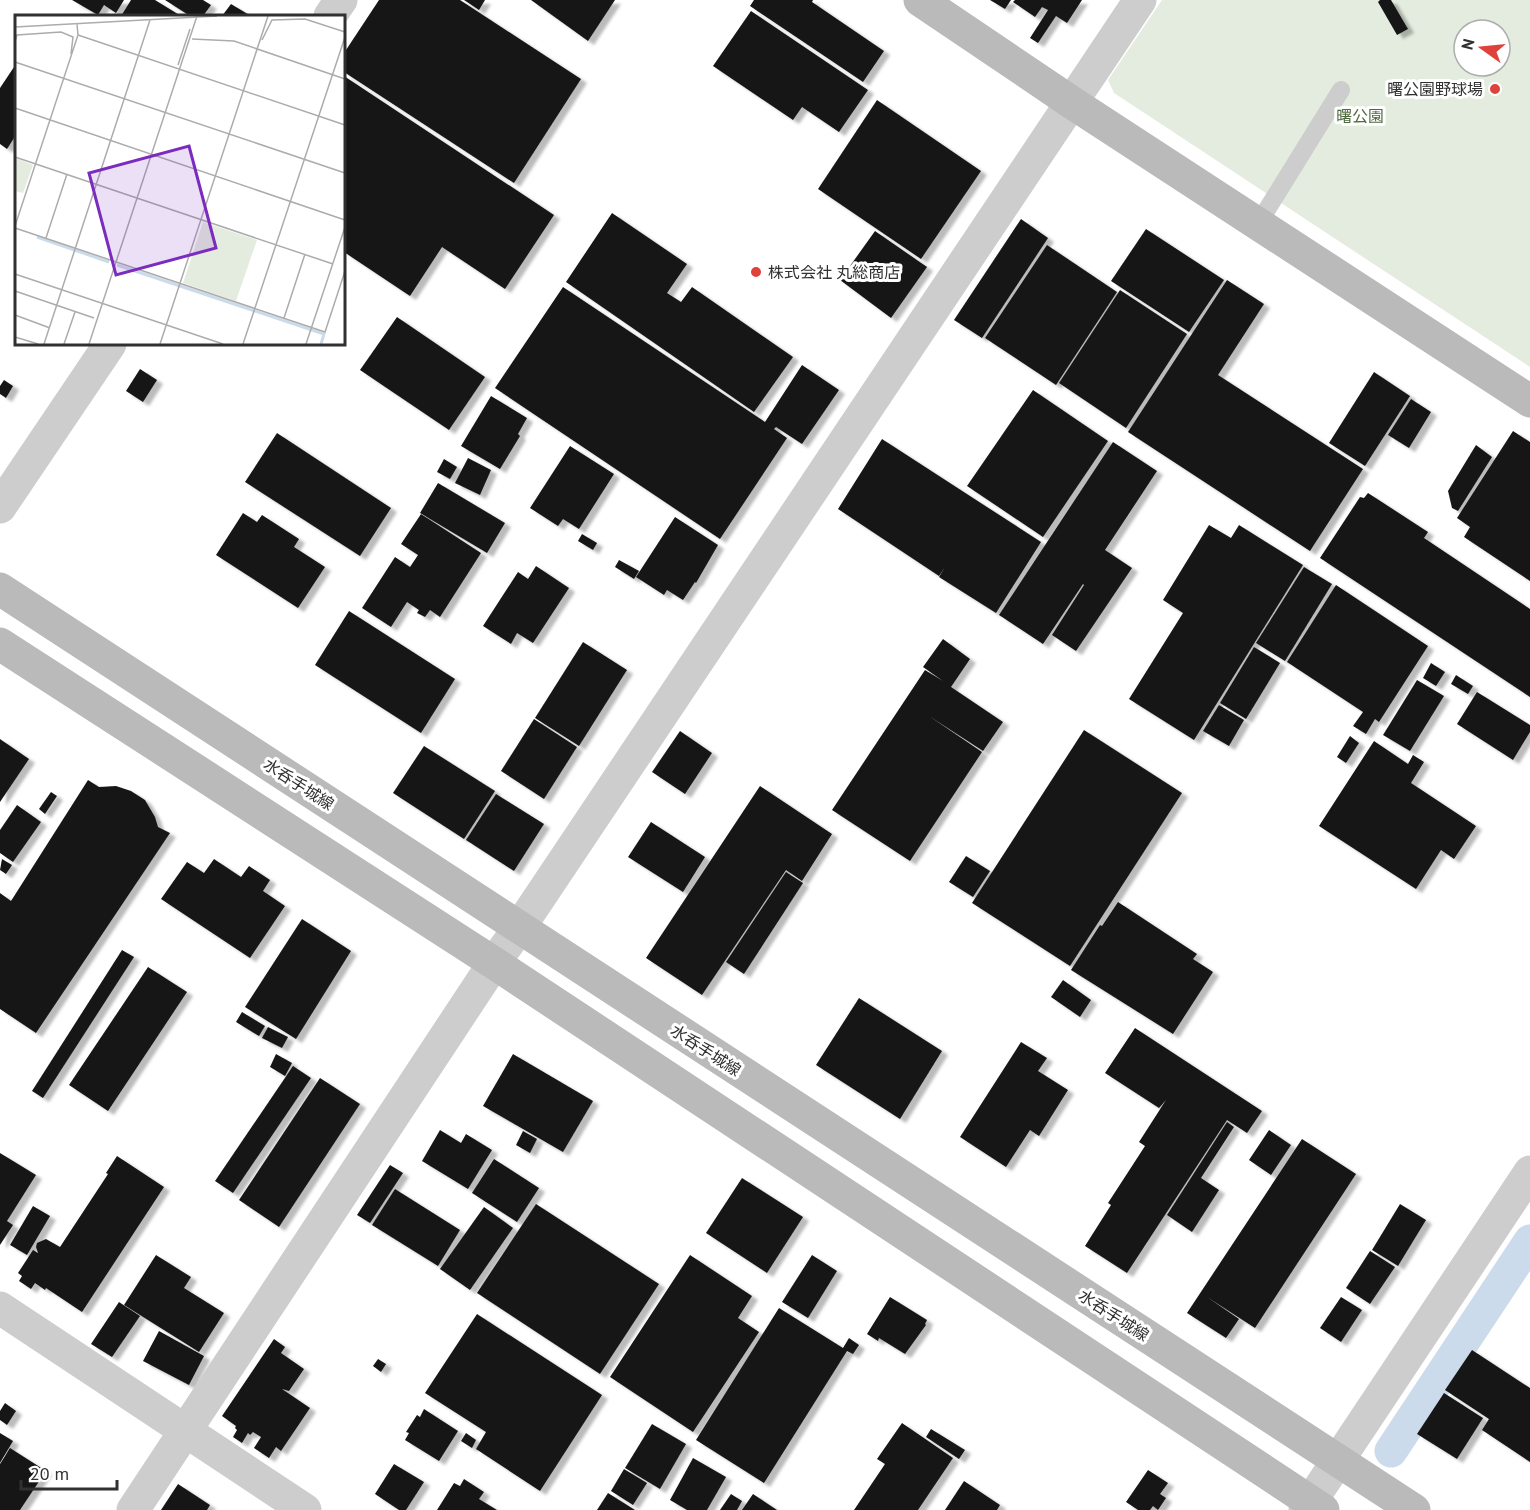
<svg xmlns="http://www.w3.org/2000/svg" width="1530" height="1510" viewBox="0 0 1530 1510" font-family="'PT Sans','Noto Sans JP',sans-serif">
<defs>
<filter id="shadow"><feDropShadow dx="6" dy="4" stdDeviation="1.5" flood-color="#0004"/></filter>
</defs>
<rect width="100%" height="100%" fill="#fff"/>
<path fill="#e4ecdf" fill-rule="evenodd" d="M 1162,0 L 1530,0 L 1530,367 L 1114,93 L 1108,80 ZM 1464,30 L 1500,30 L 1500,66 L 1464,66 Z"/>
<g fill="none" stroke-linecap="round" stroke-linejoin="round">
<path stroke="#ccdbeb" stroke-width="33" d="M 1391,1451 L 1530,1241"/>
</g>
<g fill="#171717" filter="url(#shadow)">
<path d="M 72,0 L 124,0 L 116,13 L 104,5 L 98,15 Z"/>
<path d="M 131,0 L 155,0 L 181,16 L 121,16 Z"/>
<path d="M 165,0 L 203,0 L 211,5 L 203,16 L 190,16 Z"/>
<path d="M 379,0 L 460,0 L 581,79 L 514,183 L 344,72 L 344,53 Z"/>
<path d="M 464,0 L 485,0 L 479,10 Z"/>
<path d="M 531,0 L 615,0 L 588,41 Z"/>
<path d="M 754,0 L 813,0 L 812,2 L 884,51 L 863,82 L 750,6 Z"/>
<path d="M 990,0 L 1011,0 L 1005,9 Z"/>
<path d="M 1015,0 L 1082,0 L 1067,23 L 1056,16 L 1038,43 L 1030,38 L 1048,10 L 1042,7 L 1035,17 L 1013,2 Z"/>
<path d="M 1380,0 L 1391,0 L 1408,29 L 1397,35 L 1378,2 Z"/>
<path d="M 231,4 L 251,16 L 222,16 Z"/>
<path d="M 751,11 L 868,90 L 839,132 L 802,107 L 793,120 L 713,66 Z"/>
<path d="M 16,64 L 16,135 L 7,149 L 0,144 L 0,88 Z"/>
<path d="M 344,76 L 554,215 L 505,289 L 442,247 L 410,296 L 344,252 Z"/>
<path d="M 877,100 L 981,171 L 921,259 L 818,189 Z"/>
<path d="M 612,213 L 687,264 L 667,293 L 681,302 L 692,287 L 793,357 L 754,412 L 566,282 Z"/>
<path d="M 1021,219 L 1048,238 L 982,338 L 954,320 Z"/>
<path d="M 1146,229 L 1224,280 L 1189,332 L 1111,281 Z"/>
<path d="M 875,231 L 927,267 L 891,318 L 840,280 Z"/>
<path d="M 1047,245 L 1117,292 L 1056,385 L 985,338 Z"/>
<path d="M 1227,280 L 1264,304 L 1218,375 L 1363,469 L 1310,551 L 1128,432 Z"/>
<path d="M 563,287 L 765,422 L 802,365 L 839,390 L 802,444 L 776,427 L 774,429 L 787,438 L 720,539 L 495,388 Z"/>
<path d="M 1120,290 L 1187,334 L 1126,428 L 1059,383 Z"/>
<path d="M 397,317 L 485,377 L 449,430 L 360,370 Z"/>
<path d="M 140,369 L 157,380 L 143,402 L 126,391 Z"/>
<path d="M 1374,372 L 1410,396 L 1365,466 L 1329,443 Z"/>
<path d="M 4,380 L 13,386 L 6,398 L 0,394 L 0,386 Z"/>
<path d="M 1033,390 L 1108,441 L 1043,537 L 967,486 Z"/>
<path d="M 491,396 L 527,418 L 518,434 L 520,436 L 500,469 L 461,446 Z"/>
<path d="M 1411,399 L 1431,412 L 1409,448 L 1388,435 Z"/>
<path d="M 1513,431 L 1530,442 L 1530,581 L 1464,537 L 1470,527 L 1457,518 Z"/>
<path d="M 277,433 L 391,508 L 360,556 L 245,482 Z"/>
<path d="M 882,439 L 1041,542 L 996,613 L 939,577 L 945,567 L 939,576 L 838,509 Z"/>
<path d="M 1113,442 L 1157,471 L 1105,550 L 1132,568 L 1076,651 L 1052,635 L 1084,585 L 1083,584 L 1043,644 L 999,615 Z"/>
<path d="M 1476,445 L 1492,457 L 1458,511 L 1452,508 L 1448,491 Z"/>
<path d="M 570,446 L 614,474 L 579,529 L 563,519 L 558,526 L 530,508 Z"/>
<path d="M 468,458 L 491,470 L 480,495 L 455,483 Z"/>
<path d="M 444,459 L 457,467 L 450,479 L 437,472 Z"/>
<path d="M 438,483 L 505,523 L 487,553 L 420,513 Z"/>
<path d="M 1368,493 L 1428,532 L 1424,538 L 1530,609 L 1530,697 L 1320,558 L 1360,497 L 1364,498 Z"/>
<path d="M 243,513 L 257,522 L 262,515 L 299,539 L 294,547 L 325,567 L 298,608 L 216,555 Z"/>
<path d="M 421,514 L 481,553 L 440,617 L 430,610 L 425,617 L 417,613 L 419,610 L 407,602 L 391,627 L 362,608 L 395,557 L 410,567 L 418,555 L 401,544 Z"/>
<path d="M 675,517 L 718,545 L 696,583 L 695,582 L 683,600 L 667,590 L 664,595 L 636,577 Z"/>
<path d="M 1209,525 L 1231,538 L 1239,525 L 1303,565 L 1194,740 L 1129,699 L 1183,613 L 1163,600 Z"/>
<path d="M 582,534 L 597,543 L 593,550 L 578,541 Z"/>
<path d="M 619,560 L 639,571 L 634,579 L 615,567 Z"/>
<path d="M 536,566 L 569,588 L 533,643 L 517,633 L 511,644 L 483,626 L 518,572 L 528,579 Z"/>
<path d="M 1304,567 L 1332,584 L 1285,661 L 1256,643 Z"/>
<path d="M 1336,585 L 1428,646 L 1379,722 L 1375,719 L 1366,734 L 1353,726 L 1363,712 L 1287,662 Z"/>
<path d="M 349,611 L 455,679 L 421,733 L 315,665 Z"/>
<path d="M 943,639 L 970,659 L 951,687 L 1003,722 L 983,751 L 929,716 L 982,752 L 910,861 L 832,810 L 925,670 L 943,681 L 923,667 Z"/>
<path d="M 583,642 L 627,670 L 579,746 L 535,718 Z"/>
<path d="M 1254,647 L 1280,663 L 1246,719 L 1220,703 Z"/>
<path d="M 1431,663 L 1445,672 L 1436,686 L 1423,678 Z"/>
<path d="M 1456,675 L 1473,686 L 1468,694 L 1451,684 Z"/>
<path d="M 1417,680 L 1444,696 L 1410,751 L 1383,735 Z"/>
<path d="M 1477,692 L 1530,725 L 1530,732 L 1513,760 L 1457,724 Z"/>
<path d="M 1219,705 L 1244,720 L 1229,746 L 1203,731 Z"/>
<path d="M 534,719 L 577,747 L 544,799 L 501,771 Z"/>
<path d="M 1084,730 L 1182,793 L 1070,966 L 972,903 Z"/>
<path d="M 680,731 L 712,753 L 685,794 L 652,772 Z"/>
<path d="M 1350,736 L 1359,743 L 1346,763 L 1337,757 Z"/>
<path d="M 0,739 L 29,759 L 0,802 Z"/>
<path d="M 1374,741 L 1408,764 L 1413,755 L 1424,762 L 1411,783 L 1476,826 L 1454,859 L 1441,850 L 1416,889 L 1319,826 Z"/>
<path d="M 424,746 L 495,791 L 464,839 L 393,793 Z"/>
<path d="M 88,780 L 99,787 L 116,786 L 131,791 L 145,800 L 155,817 L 158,827 L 170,833 L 36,1033 L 0,1009 L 0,893 L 11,901 Z"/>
<path d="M 760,786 L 832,834 L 802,881 L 786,870 L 702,995 L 646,958 Z"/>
<path d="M 51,792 L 57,796 L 45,814 L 39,809 Z"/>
<path d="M 496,794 L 544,824 L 514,871 L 466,840 Z"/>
<path d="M 17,805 L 41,822 L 13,862 L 0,853 L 0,830 Z"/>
<path d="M 651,822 L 705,857 L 683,892 L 628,857 Z"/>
<path d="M 966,856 L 990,871 L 973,897 L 949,882 Z"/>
<path d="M 2,859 L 12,865 L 6,874 L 0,870 Z"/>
<path d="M 214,859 L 241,877 L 249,866 L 270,880 L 263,891 L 285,906 L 250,958 L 161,899 L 187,862 L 204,873 Z"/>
<path d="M 786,872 L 803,883 L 744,974 L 726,962 Z"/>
<path d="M 1118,902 L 1197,954 L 1193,959 L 1213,972 L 1173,1034 L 1071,970 L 1100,925 L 1102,926 Z"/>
<path d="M 302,919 L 351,951 L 296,1039 L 245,1007 Z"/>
<path d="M 122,950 L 134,957 L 43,1098 L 32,1091 Z"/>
<path d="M 148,967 L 187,992 L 108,1111 L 69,1085 Z"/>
<path d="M 1063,980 L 1091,1000 L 1080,1017 L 1051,997 Z"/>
<path d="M 859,998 L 942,1051 L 900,1119 L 816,1065 Z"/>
<path d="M 242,1012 L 265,1026 L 259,1036 L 236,1022 Z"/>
<path d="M 268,1027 L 288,1037 L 282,1048 L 262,1038 Z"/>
<path d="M 1135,1028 L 1262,1111 L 1247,1133 L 1227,1120 L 1127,1273 L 1085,1246 L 1111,1205 L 1108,1203 L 1145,1146 L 1139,1142 L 1166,1100 L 1159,1108 L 1105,1073 Z"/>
<path d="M 1021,1042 L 1047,1058 L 1038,1071 L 1068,1090 L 1039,1136 L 1030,1130 L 1006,1167 L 960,1137 Z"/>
<path d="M 276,1054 L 292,1063 L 285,1076 L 270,1067 Z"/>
<path d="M 513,1054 L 593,1101 L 563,1152 L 483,1106 Z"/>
<path d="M 293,1066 L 311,1078 L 233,1193 L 215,1181 Z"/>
<path d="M 320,1078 L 360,1104 L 279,1227 L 239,1200 Z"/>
<path d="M 1227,1122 L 1234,1127 L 1201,1178 L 1219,1190 L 1192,1232 L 1167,1215 Z"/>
<path d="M 440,1130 L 461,1143 L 466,1134 L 492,1150 L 468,1189 L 422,1161 Z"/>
<path d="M 1269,1130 L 1291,1145 L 1271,1175 L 1249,1160 Z"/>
<path d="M 523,1131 L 537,1139 L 530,1153 L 516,1145 Z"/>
<path d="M 1302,1139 L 1356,1174 L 1255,1328 L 1207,1297 L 1239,1319 L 1226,1338 L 1187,1313 Z"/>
<path d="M 0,1153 L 36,1175 L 7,1221 L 13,1225 L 0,1245 Z"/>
<path d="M 117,1156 L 164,1187 L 82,1312 L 46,1288 L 45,1290 L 35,1283 L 31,1289 L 19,1281 L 22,1276 L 18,1273 L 33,1250 L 38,1253 L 36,1247 L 37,1243 L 46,1239 L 60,1247 L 108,1174 L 106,1173 Z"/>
<path d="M 494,1159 L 539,1188 L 517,1222 L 472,1193 Z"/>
<path d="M 390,1165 L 403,1173 L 370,1223 L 357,1215 Z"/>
<path d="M 742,1178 L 803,1217 L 767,1273 L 706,1233 Z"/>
<path d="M 395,1189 L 460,1230 L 438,1266 L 372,1225 Z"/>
<path d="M 536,1204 L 659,1284 L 600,1374 L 477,1293 Z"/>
<path d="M 1400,1204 L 1426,1220 L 1398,1266 L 1372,1250 Z"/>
<path d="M 33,1206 L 50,1216 L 27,1255 L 10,1245 Z"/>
<path d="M 484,1207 L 513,1228 L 470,1290 L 440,1269 Z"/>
<path d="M 1370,1251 L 1395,1267 L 1370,1304 L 1346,1288 Z"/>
<path d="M 156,1255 L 191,1277 L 184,1288 L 224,1313 L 199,1352 L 124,1305 Z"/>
<path d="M 690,1255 L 752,1296 L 738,1318 L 759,1332 L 693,1432 L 610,1377 Z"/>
<path d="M 812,1255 L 837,1271 L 808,1318 L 782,1302 Z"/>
<path d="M 890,1297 L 927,1320 L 925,1324 L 926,1325 L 905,1354 L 879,1338 L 878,1341 L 867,1334 Z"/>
<path d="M 1341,1297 L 1362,1310 L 1341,1342 L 1320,1328 Z"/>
<path d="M 119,1302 L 140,1316 L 112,1357 L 91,1344 Z"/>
<path d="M 779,1308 L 843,1348 L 849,1338 L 859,1345 L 853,1354 L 847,1351 L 764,1483 L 696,1440 Z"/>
<path d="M 477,1314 L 602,1395 L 540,1491 L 476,1449 L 486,1432 L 425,1393 Z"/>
<path d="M 159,1331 L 204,1356 L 189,1385 L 143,1361 Z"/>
<path d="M 274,1339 L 285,1347 L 281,1353 L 304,1369 L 289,1391 L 282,1389 L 310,1408 L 281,1451 L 276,1447 L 269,1458 L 254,1448 L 261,1437 L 253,1432 L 250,1435 L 248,1433 L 242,1443 L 233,1437 L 237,1430 L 235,1428 L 236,1426 L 222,1416 Z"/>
<path d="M 1472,1350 L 1530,1388 L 1530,1462 L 1482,1430 L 1489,1419 L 1445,1390 Z"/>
<path d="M 378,1359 L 386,1364 L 381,1372 L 373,1366 Z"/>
<path d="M 1444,1393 L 1483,1418 L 1457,1459 L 1417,1434 Z"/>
<path d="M 5,1403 L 16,1411 L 7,1425 L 0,1420 L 0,1411 Z"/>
<path d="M 424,1409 L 458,1431 L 439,1461 L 405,1440 L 409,1433 L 406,1432 L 417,1415 L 420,1417 Z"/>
<path d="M 902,1423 L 953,1458 L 918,1510 L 854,1510 L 885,1464 L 877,1459 Z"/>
<path d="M 652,1424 L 686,1444 L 660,1489 L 625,1468 Z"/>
<path d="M 931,1429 L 965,1450 L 959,1459 L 926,1437 Z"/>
<path d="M 0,1433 L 13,1441 L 0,1463 Z"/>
<path d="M 466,1433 L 476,1440 L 472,1448 L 461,1441 Z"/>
<path d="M 10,1448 L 46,1471 L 20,1510 L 0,1510 L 0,1464 Z"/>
<path d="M 693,1458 L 726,1477 L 707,1510 L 687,1510 L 670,1500 Z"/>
<path d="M 394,1464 L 424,1482 L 406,1510 L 399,1510 L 375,1494 Z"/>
<path d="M 624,1469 L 647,1483 L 633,1505 L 611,1491 Z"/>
<path d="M 1148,1470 L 1168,1483 L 1160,1494 L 1166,1498 L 1158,1510 L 1153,1506 L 1150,1510 L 1138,1510 L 1126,1502 Z"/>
<path d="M 464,1479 L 484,1492 L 479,1499 L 497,1510 L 437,1510 L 454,1483 L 460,1486 Z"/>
<path d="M 964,1481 L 1000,1505 L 997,1510 L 945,1510 Z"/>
<path d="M 178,1484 L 210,1505 L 207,1510 L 161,1510 Z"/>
<path d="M 608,1493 L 635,1510 L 597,1510 Z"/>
<path d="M 731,1494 L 742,1501 L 737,1510 L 720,1510 Z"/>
<path d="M 753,1494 L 777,1510 L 742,1510 Z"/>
</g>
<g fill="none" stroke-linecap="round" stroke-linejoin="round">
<path stroke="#cdcdcd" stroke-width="18" d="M 1258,224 L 1341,90"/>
<g stroke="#cdcdcd" stroke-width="33">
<path d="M 330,16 L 341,0"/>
<path d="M 0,507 L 110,344"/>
<path d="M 0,1308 L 305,1510"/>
<path d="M 133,1510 L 494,963 L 519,928 L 1140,0"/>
<path d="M 1305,1510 L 1530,1172"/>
</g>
<g stroke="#bababa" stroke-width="33">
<path d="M 920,0 L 1071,102 L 1530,401"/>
<path d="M 0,589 L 1414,1510"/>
<path d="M 0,644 L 494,963 L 1323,1510"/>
</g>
</g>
<g fill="#df423a" stroke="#fff" stroke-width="2">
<circle cx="1495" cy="89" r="6"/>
<circle cx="756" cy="272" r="6"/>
</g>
<g text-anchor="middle" stroke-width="6" stroke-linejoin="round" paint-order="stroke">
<g font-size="16" fill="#303030" stroke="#fff" text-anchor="end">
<text x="1483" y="95">曙公園野球場</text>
<text x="768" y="278" text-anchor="start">株式会社 丸総商店</text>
</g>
<g font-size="16" fill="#4e6a3f" stroke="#fff">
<text x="1360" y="122">曙公園</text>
</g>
<g font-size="16" fill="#303030" stroke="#fff">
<text transform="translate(299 784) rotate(33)" y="6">水呑手城線</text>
<text transform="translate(706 1050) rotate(33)" y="6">水呑手城線</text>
<text transform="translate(1114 1315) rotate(33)" y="6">水呑手城線</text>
</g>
</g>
<g transform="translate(15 15)">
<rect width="330" height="330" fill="#fff"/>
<path d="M 0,143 L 18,150 L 8,178 L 0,176 ZM 188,207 L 242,225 L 221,286 L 168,268 Z" fill="#e4ecdf"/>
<path fill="none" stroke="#ccdbeb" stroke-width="3" d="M 22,222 L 94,247M 102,250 L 309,319 L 306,329"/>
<path fill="none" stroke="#acacac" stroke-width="1.5" d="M 0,12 L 202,1M 63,20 L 330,110M 177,24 L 219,26 L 330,64M 247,25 L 257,5 L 290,4 L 330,17M 0,26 L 2,20 L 46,17 L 58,22 L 56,39M 0,47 L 330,158M 163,50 L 175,14M 0,93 L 330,205M 0,142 L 318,249M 0,211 L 63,20 L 62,9M 0,213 L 310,317 L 330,256M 31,223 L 52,159M 0,259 L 208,329M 0,276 L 79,303M 0,300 L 35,313M 269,303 L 290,239M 0,322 L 23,329M 29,329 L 135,5M 49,329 L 60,297M 74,329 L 182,1M 145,329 L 253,1M 228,329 L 330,22M 291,329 L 330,212"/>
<path fill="#7b2cbf" fill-opacity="0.15" stroke="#7b2cbf" stroke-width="3" d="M 174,131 L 201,233 L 101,260 L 74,158 Z"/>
<rect width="330" height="330" fill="none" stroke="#303030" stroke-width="3"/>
</g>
<g transform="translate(1482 48) rotate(285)"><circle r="28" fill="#ffffff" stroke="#acacac" stroke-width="1.5"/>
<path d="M0-4.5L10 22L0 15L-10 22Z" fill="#df423a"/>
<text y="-9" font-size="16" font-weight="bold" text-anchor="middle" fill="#303030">N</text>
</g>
<path d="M21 1480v9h96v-9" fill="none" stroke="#303030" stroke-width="3"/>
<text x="30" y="1480" font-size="18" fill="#303030" stroke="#ffffff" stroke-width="4.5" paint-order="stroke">20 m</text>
</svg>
